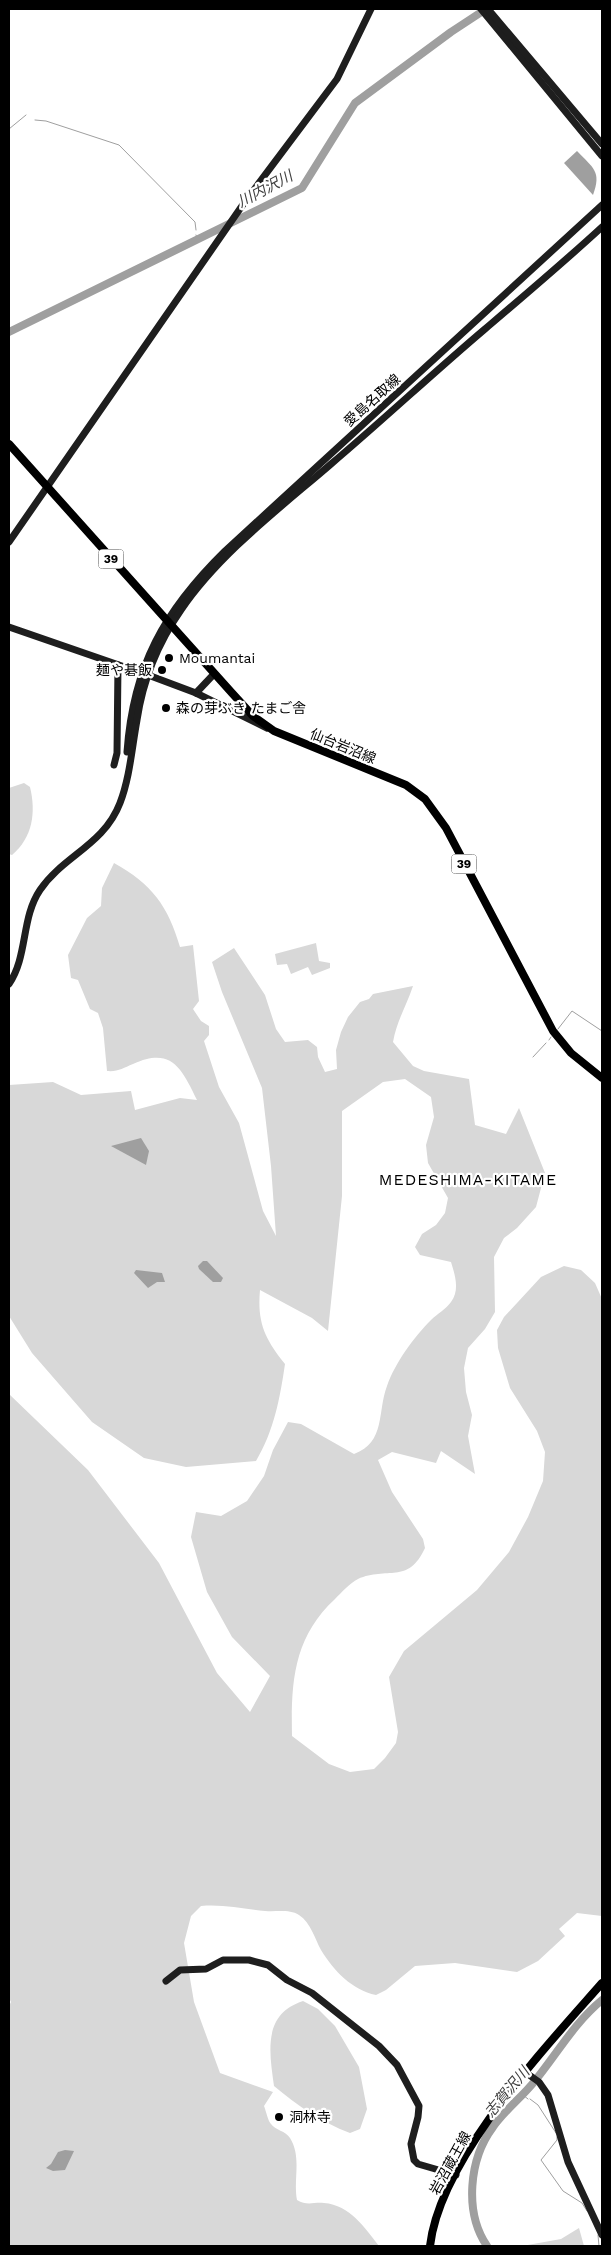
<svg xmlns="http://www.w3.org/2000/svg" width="611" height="2255" viewBox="0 0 611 2255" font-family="'Work Sans','Noto Sans JP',sans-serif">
<rect width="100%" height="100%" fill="#fff"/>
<g fill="#d8d8d8">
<path d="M 24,783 L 30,787 C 36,812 33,837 12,855 L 9,854 L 9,788 Z"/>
<path d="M 114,863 C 152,884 168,906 180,947 L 193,945 L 199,1001 L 193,1009 L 201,1021 L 209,1026 L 209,1035 L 204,1041 L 219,1087 L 239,1123 L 263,1211 L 276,1236 L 271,1166 L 262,1088 L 222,992 L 212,962 L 234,948 L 265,995 L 276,1029 L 285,1042 L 308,1040 L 317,1047 L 318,1057 L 325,1072 L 337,1069 L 336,1050 L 341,1032 L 348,1017 L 360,1002 L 369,999 L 373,994 L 413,986 C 406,1007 397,1020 393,1042 L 413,1066 L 424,1071 L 469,1079 L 475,1125 L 506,1134 L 519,1108 L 545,1173 L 536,1207 L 517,1228 L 504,1238 L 494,1257 L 495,1312 L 485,1329 L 468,1348 L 464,1368 L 466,1392 L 472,1415 L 468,1436 L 475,1474 L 441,1451 L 436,1463 L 392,1452 L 378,1460 L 392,1492 L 423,1539 L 425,1548 C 408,1585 387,1566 358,1579 C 350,1583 341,1593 335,1599 C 293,1638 291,1683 292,1736 L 329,1764 L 350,1772 L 374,1769 L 385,1758 L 396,1743 L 398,1732 L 389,1677 L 404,1651 L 477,1590 L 509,1552 L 528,1517 L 543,1481 L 545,1452 L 537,1431 L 510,1388 L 498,1348 L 497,1330 L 504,1317 L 541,1277 L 564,1266 L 581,1270 L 595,1283 L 602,1299 L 602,1916 L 577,1913 L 559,1929 L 565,1936 L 538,1961 L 517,1972 L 455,1963 L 415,1966 L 386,1990 L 376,1995 C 352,1990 334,1971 321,1950 C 315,1939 311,1923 299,1915 C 289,1909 277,1912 265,1911 C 243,1909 223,1904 201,1906 L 191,1916 L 184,1943 L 194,2002 L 220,2073 L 273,2092 L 264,2106 C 266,2111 268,2121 271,2124 C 275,2130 286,2131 290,2138 C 302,2157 293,2180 297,2200 C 307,2206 313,2202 324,2203 C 350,2205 365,2228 379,2246 L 9,2246 L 9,2006 L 11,2002 L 9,1998 L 9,1394 L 88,1470 L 159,1563 L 217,1673 L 250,1712 L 270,1676 L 232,1637 L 207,1592 L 191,1537 L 196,1512 L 221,1516 L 247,1501 L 264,1476 L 273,1450 L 288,1422 L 301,1424 L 354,1454 C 386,1442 377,1412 387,1386 C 395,1363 414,1337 431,1320 C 437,1314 446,1309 451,1302 C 460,1290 455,1275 451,1262 L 420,1255 L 415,1247 L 422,1234 L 436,1225 L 445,1213 L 448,1198 L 428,1163 L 426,1145 L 434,1117 L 431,1097 L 405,1079 L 383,1082 L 342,1111 L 342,1196 L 328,1331 L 312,1318 L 260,1290 C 257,1323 265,1339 285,1364 C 280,1398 274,1431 256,1461 L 186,1467 L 144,1458 L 92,1422 L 32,1353 L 9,1316 L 9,1085 L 53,1082 L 81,1095 L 131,1091 L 135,1110 L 180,1098 L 197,1100 C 181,1067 171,1047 133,1064 C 123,1068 118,1072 107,1071 L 103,1028 L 98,1013 L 90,1009 L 78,980 L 71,978 L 68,955 L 87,918 L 101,906 L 102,888 Z"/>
<path d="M 316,943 L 319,961 L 330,963 L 330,968 L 312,975 L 308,967 L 291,974 L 287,964 L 277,965 L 275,954 Z"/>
<path d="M 303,2001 L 318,2009 L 335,2026 L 359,2067 L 367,2109 L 360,2129 L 350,2133 C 321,2122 298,2106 274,2086 C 269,2051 263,2014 303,2001 Z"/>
<path d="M 579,2228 L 584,2246 L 522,2246 L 561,2239 Z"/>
</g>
<g fill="#9f9f9f">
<path d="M 577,151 C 593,168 602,171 593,195 L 564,163 Z"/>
<path d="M 141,1138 L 149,1151 L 146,1165 L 111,1146 Z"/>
<path d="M 203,1261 L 207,1261 L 223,1278 L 221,1282 L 213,1282 L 199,1269 L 198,1266 Z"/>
<path d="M 136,1270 L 162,1273 L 165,1282 L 157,1282 L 148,1288 L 134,1273 Z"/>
<path d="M 65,2150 L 74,2151 L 65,2170 L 53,2171 L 46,2168 L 51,2164 L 58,2152 Z"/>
</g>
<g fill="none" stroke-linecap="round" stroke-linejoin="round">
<g stroke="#9f9f9f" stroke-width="1">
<path d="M 35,120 L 46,121 L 119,145 L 195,222 L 196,230"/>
<path d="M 9,129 L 26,115"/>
<path d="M 196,235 L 198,240"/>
<path d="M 558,1029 L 572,1011 L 602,1031"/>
<path d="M 549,1040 L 551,1037"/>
<path d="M 533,1057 L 546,1043"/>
<path d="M 523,2095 L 528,2099"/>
<path d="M 530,2099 L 538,2105 L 556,2133"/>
<path d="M 557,2137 L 557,2140 L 541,2160 L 563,2191 L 582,2203 L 587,2211"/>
<path d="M 598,2235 L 599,2246"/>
</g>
<g stroke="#9f9f9f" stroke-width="8">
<path d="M 9,332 L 302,188 L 355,103 L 451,32 L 486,9"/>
<path d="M 487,2246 C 464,2212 469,2159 493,2127 C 505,2110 521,2098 534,2082 C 557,2054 574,2023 602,2000"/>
</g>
<g stroke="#1e1e1e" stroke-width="7">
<path d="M 481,9 L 602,156"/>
<path d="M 488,9 L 602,144"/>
<path d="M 9,542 L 244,203 L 337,79 L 371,9"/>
<path d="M 9,627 L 142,673"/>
<path d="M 148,675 L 196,693 L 267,728"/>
<path d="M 196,693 L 214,674"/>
<path d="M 127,752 C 133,666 164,611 225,551 L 602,205"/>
<path d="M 114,765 L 117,753 L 118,665"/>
<path d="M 9,984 C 28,956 21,918 40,890 C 63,856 104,845 120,803 C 130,777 132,747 137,720 C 143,680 158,643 181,610 C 219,554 280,508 331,464 C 383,420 433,373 485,329 C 525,295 564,262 602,227"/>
<path d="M 166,1981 L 180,1970 L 206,1969 L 223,1960 L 249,1960 L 268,1965 L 287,1980 L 312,1993 L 379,2046 L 397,2065 L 419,2106 L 418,2117 L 411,2144 L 414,2160 L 418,2164 L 456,2175"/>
<path d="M 525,2072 L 539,2082 L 548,2095 L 568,2162 L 602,2235"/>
</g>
<g stroke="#000" stroke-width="8">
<path d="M 9,444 L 232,693 L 253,716 L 274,731 L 406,785 L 425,799 L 446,828 L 553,1031 L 571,1053 L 602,1078"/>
<path d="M 430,2246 C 440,2159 545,2048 602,1983"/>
</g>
</g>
<g fill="#000" stroke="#fff" stroke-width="2">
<circle cx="169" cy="658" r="5"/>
<circle cx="162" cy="670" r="5"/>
<circle cx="166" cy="708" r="5"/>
<circle cx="279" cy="2117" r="5"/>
</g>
<g text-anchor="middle" stroke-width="4.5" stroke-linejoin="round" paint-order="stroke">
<g fill="#fff" stroke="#4c4c4c" stroke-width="1">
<rect x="98.5" y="549.5" width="25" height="19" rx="4"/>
<rect x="451.5" y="854.5" width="25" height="19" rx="4"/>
</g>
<g font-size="12" font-weight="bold" fill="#000">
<text x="111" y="563">39</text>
<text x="464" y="868">39</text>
</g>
<g font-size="14" fill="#000" stroke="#fff">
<text transform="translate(372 400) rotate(-42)" y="5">愛島名取線</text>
<text transform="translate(343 746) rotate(22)" y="5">仙台岩沼線</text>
<text transform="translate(450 2163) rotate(-61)" y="5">岩沼蔵王線</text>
</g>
<g font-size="14" fill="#000" stroke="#fff" text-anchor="start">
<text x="179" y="663">Moumantai</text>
<text x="152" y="675" text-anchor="end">麺や碁飯</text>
<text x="176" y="713">森の芽ぶき たまご舎</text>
<text x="289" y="2122">洞林寺</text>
</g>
<g font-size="15" font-style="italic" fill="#404040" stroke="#fff">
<text transform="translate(265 189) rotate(-28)" y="5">川内沢川</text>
<text transform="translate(507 2092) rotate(-50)" y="5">志賀沢川</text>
</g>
<g font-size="16" letter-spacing="1" fill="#000" stroke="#fff">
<text x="468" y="1185">MEDESHIMA-KITAME</text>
</g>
</g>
<rect width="611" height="2255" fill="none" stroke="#000000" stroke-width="20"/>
</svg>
